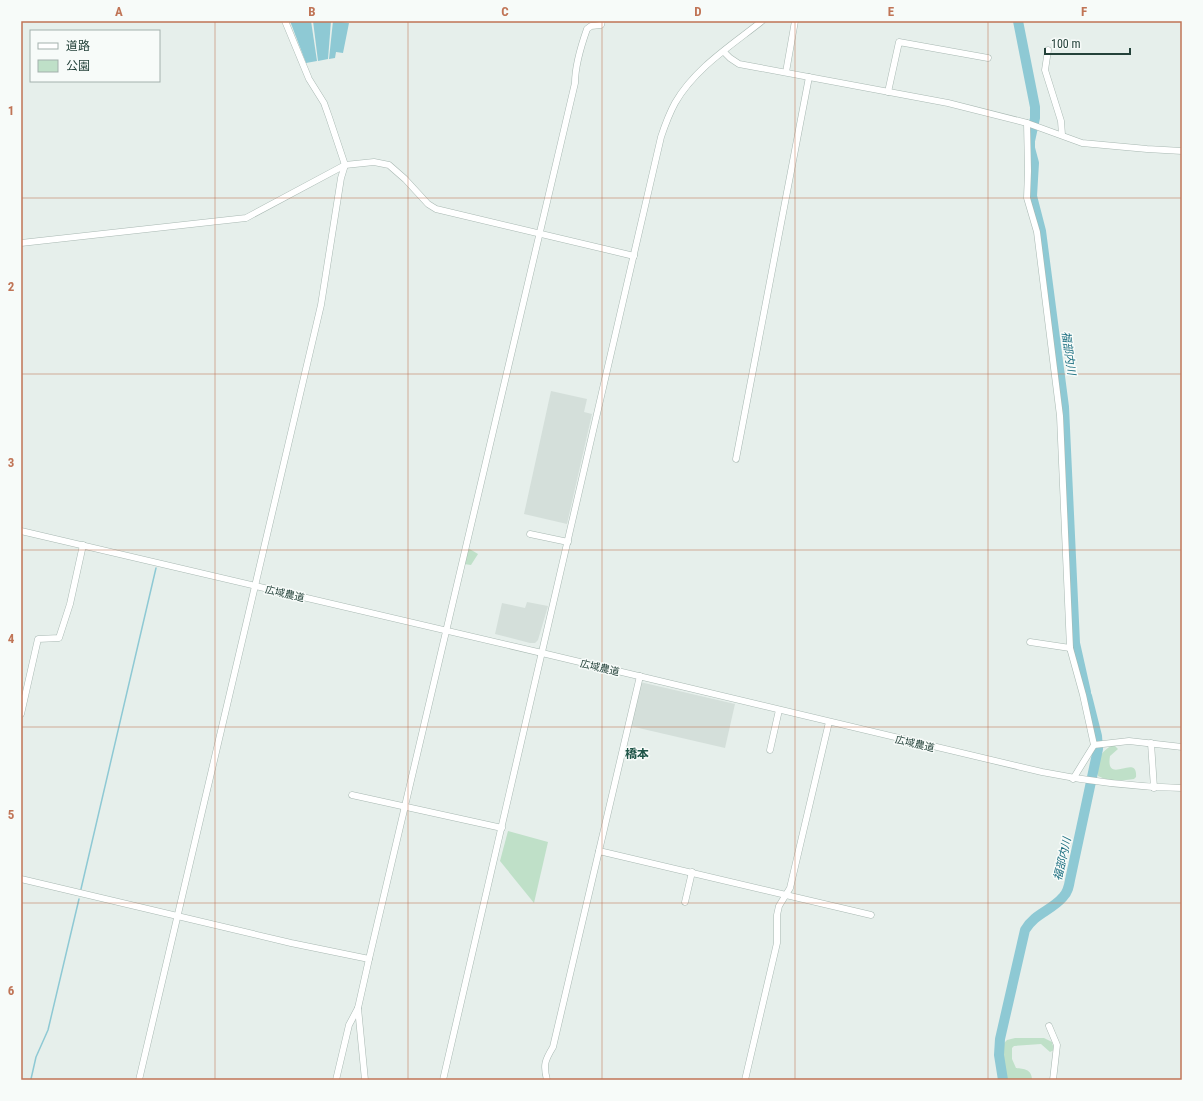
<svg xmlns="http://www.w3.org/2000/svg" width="1203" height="1101" viewBox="0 0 1203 1101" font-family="'Roboto Condensed','Noto Sans JP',sans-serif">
<rect width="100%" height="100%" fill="#e6efeb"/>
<g fill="#d4dfda">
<path d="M 551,391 L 587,399 L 584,412 L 592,414 L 567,524 L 524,514 Z"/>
<path d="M 527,602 L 548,606 L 538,640 L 535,643 L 530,643 L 495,634 L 502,603 L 525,608 Z"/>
<path d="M 640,682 L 735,704 L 725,748 L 630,726 Z"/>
</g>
<g fill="#bfe0c8">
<path d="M 468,548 L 478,554 L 471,565 L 464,564 Z"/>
<path d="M 1111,746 L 1115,746 L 1118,749 L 1110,756 C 1105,787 1138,752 1136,777 L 1134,779 C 1122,781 1110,782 1098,776 C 1095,764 1099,753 1111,746 Z"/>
<path d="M 508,831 L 548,842 L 534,903 L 500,861 Z"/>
<path d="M 1015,1038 L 1044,1038 L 1052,1042 L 1054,1050 L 1050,1052 L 1041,1044 L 1014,1046 L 1012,1048 L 1012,1059 L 1016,1068 C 1024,1069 1032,1069 1032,1080 L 1008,1080 C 1000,1070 1001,1057 1002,1045 L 1007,1040 Z"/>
</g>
<g fill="#8ec9d4">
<path d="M 290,21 L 311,21 L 317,61 L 306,63 Z"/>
<path d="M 313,21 L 331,21 L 328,59 L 318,61 Z"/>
<path d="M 333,21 L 349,23 L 343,53 L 336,52 L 335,58 L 329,59 Z"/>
</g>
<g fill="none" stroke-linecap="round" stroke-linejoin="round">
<g stroke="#8ec9d4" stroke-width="1.5">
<path d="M 81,889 L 156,568"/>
<path d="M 31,1079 L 36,1057 L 48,1030 L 79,899"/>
</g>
<g stroke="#8ec9d4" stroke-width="10">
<path d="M 1018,21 L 1035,107 L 1035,118 L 1030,141 L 1030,148 L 1034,163 L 1032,196 L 1041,231 L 1064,407 L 1075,643 L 1086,692"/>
<path d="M 1003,1080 L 999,1055 L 1000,1039 L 1025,930 C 1035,913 1051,911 1063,897 C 1068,892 1069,886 1070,880 L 1098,749 L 1097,736 L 1087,696"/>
</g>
<g stroke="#a8b8b2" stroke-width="7">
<g id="minor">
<path d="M 1048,50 L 1045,70 L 1061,121 L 1062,135"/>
<path d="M 724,52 L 730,58 L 739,64 L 948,103 L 1027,123 L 1082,143 L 1147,149 L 1182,151"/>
<path d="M 786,72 L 795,21"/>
<path d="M 888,92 L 899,42 L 988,58"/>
<path d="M 1027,123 L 1028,171 L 1027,198 L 1037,232 L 1060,416 L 1070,648 L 1083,695 L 1094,745 L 1073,779"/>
<path d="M 21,243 L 246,218 L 345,165 L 374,162 L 389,165 L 405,179 L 428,204 L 436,209 L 634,256"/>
<path d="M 736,459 L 809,77"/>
<path d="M 21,531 L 542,653 L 1042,772 C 1091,782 1132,787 1182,788"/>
<path d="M 530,534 L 568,542"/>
<path d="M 1030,642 L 1070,648"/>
<path d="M 21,714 L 38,639 L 59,638 L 70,604 L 83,545"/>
<path d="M 1151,743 L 1154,788"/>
<path d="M 1094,745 L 1129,741 L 1182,747"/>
<path d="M 770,750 L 779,710"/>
<path d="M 352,795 L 502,828"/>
<path d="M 599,851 L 871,915"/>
<path d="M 21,879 L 291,943 L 369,959"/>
<path d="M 685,902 L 692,872"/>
<path d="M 358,1008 L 365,1080"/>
<path d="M 1049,1026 L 1057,1045 L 1053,1080"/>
<path d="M 139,1080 L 321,305 L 341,178 L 345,165 L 329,117 L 324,103 L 309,79 L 285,21"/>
<path d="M 336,1080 L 349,1025 L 358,1008 L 369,959 L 575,83 C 575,65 581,46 587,29 L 591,26 L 601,25 L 602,21"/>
<path d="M 443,1080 L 661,137 C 665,125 669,114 675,103 C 695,68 732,45 762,21"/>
<path d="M 547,1080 C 543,1065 545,1060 553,1047 L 640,676"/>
<path d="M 745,1080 L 777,943 L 777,915 L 779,906 L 790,888 L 829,722"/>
</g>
</g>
<use href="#minor" stroke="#fff" stroke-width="6"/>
</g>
<path fill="none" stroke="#c07456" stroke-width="1" stroke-opacity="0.55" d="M 215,21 L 215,1080M 408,21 L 408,1080M 602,21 L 602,1080M 795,21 L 795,1080M 988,21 L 988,1080M 21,198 L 1182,198M 21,374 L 1182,374M 21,550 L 1182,550M 21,727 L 1182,727M 21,903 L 1182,903"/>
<g text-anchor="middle" stroke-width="3" stroke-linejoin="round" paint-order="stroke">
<g font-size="10" fill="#24423a" stroke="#f7fbf9">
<text transform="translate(285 593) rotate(13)" y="4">広域農道</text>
<text transform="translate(600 667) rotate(13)" y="4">広域農道</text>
<text transform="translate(915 743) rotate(13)" y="4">広域農道</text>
</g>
<g font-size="11" font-style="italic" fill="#1c6f80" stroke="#f7fbf9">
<text transform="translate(1069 353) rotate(82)" y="4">福部内川</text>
<text transform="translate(1062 859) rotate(-77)" y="4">福部内川</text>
</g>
<g font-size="12" font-weight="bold" fill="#1f5548" stroke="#f7fbf9">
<text x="637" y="758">橋本</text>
</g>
</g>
<rect width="1203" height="1101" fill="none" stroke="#f7fbf9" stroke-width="44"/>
<rect x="30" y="30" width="130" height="52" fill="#f7fbf9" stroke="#a3b1ad"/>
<rect x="38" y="43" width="20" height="6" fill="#ffffff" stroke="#a3b1ad"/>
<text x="66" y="50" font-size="12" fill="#24423a">道路</text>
<rect x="38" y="60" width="20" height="12" fill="#bfe0c8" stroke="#a3b1ad"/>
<text x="66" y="70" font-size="12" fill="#24423a">公園</text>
<path d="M1045 48v6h85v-6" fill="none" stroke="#24423a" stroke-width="2"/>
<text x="1051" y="48" font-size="12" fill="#24423a" stroke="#f7fbf9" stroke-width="3" paint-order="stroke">100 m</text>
<rect x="22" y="22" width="1159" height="1057" fill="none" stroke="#c07456" stroke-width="1.5"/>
<g font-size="13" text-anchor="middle" font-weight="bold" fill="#c07456">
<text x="119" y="16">A</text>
<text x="312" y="16">B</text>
<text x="505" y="16">C</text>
<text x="698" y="16">D</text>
<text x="891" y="16">E</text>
<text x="1084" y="16">F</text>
<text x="11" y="115">1</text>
<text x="11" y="291">2</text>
<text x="11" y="467">3</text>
<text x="11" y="643">4</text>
<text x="11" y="819">5</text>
<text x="11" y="995">6</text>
</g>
</svg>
